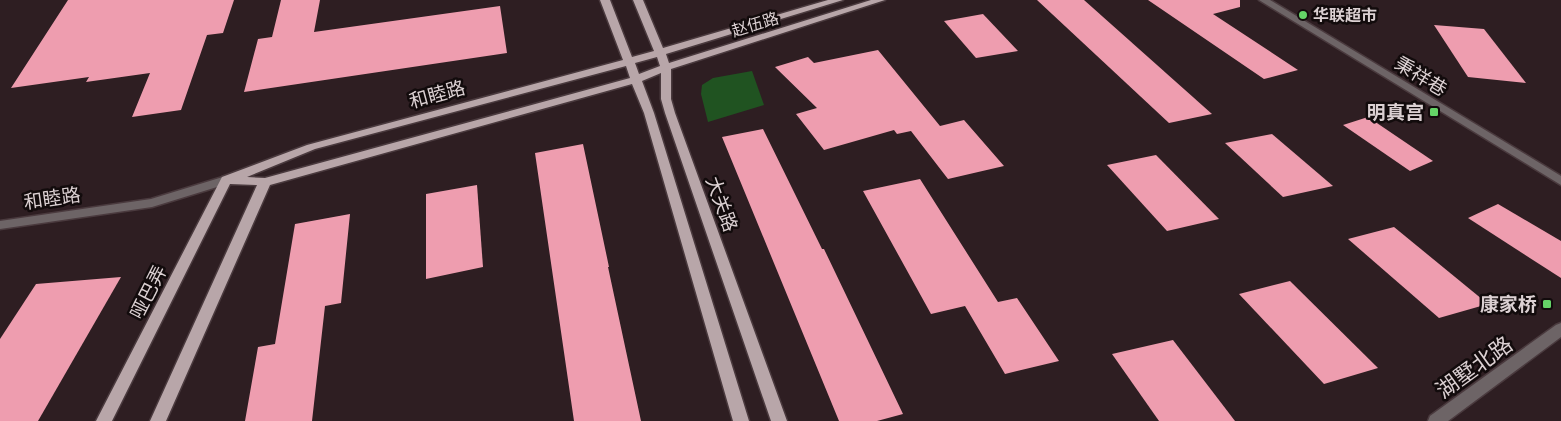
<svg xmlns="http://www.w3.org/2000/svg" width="1561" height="421" viewBox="0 0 1561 421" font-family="Mulish,'Noto Sans SC',sans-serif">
<rect width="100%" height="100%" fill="#2e1e22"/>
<path fill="#205321" d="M 752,71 L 764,105 L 708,122 L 701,94 L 702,85 L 713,78 Z"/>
<g fill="#ee9daf">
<path d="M 68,0 L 234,0 L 223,33 L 207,35 L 181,110 L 132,117 L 150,73 L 86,82 L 89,77 L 11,88 Z"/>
<path d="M 281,0 L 320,0 L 314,32 L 500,6 L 507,53 L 244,92 L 258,39 L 272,37 Z"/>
<path d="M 1037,0 L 1084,0 L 1212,114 L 1169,123 Z"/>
<path d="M 1148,0 L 1240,0 L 1240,7 L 1213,14 L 1298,70 L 1264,79 Z"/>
<path d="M 983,14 L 1018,51 L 976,58 L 944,21 Z"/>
<path d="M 1434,25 L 1484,29 L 1526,83 L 1468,77 Z"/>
<path d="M 878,50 L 940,126 L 964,120 L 1004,166 L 948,179 L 911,131 L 897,134 L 894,130 L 824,150 L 796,114 L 817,108 L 775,67 L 808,57 L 814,63 Z"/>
<path d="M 1368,117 L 1433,161 L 1410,171 L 1343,125 Z"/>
<path d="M 763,129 L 822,249 L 824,249 L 903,414 L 877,421 L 839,421 L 722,137 Z"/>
<path d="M 1272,134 L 1333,186 L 1283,197 L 1225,143 Z"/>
<path d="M 583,144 L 609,267 L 608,267 L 641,421 L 574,421 L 535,153 Z"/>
<path d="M 1156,155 L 1219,219 L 1167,231 L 1107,165 Z"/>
<path d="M 920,179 L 998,302 L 1017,298 L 1059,361 L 1005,374 L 965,306 L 931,314 L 863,191 Z"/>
<path d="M 477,185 L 483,267 L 426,279 L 426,194 Z"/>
<path d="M 1498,204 L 1561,241 L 1561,278 L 1468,218 Z"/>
<path d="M 350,214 L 341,303 L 325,306 L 312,421 L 245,421 L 258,347 L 275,344 L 295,224 Z"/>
<path d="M 1394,227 L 1488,304 L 1439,318 L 1348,239 Z"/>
<path d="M 121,277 L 38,421 L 0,421 L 0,339 L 36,284 Z"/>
<path d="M 1290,281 L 1378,368 L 1324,384 L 1239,294 Z"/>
<path d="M 1173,340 L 1235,421 L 1159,421 L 1112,354 Z"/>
</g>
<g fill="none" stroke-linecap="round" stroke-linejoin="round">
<g stroke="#4a3a3e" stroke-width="3">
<g id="minor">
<path d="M 1259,0 L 1270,0 L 1561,176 L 1561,185 Z"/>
<path d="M 226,176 L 232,180 L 230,183 L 152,207 L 0,229 L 0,221 L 151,199 Z"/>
<path d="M 1561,323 L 1561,337 L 1448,421 L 1428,421 L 1430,416 L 1556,325 Z"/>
</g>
</g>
<g stroke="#4a3a3e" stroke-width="3">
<path id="major" d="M 600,0 L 610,0 L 632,57 L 654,51 L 633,0 L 643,0 L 663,48 L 828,0 L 843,0 L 666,54 L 669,63 L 871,0 L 885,0 L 671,69 L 671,99 L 675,113 L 787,421 L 771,421 L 665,113 L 661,99 L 661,73 L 642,81 L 654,113 L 749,421 L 733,421 L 644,113 L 632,84 L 270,185 L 166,421 L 150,421 L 257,185 L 230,184 L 112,421 L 96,421 L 222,177 L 307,145 L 623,60 ZM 657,57 L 660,66 L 639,74 L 635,63 ZM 626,66 L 630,78 L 265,178 L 247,177 L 315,149 Z"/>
</g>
<use href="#minor" fill="#6d6466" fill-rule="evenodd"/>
<use href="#major" fill="#b8a6a9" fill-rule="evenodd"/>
</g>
<g fill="#65d467" stroke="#120b0c" stroke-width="2">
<circle cx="1303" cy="15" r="5"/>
<rect x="1429" y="107" width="10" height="10" rx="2.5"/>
<rect x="1542" y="299" width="10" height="10" rx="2.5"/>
</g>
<g text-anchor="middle" stroke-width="5" stroke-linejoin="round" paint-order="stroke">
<g font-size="16" font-weight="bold" fill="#dbd0d2" stroke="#120b0c" text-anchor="start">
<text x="1313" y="21">华联超市</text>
</g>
<g font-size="16" fill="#dbd0d2" stroke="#120b0c">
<text transform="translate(755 24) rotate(-17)" y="6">赵伍路</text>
</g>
<g font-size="19" fill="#dbd0d2" stroke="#120b0c">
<text transform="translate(1421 76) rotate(31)" y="7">秉祥巷</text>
<text transform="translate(437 94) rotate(-15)" y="7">和睦路</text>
<text transform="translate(52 198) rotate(-8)" y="7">和睦路</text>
<text transform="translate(722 204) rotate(70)" y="7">大关路</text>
<text transform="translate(148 292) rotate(-63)" y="7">哑巴弄</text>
</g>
<g font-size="19" font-weight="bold" fill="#dbd0d2" stroke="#120b0c" text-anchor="end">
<text x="1424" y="119">明真宫</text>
<text x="1537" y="311">康家桥</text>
</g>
<g font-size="22" fill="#dbd0d2" stroke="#120b0c">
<text transform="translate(1474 367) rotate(-36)" y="8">湖墅北路</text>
</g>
</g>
</svg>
